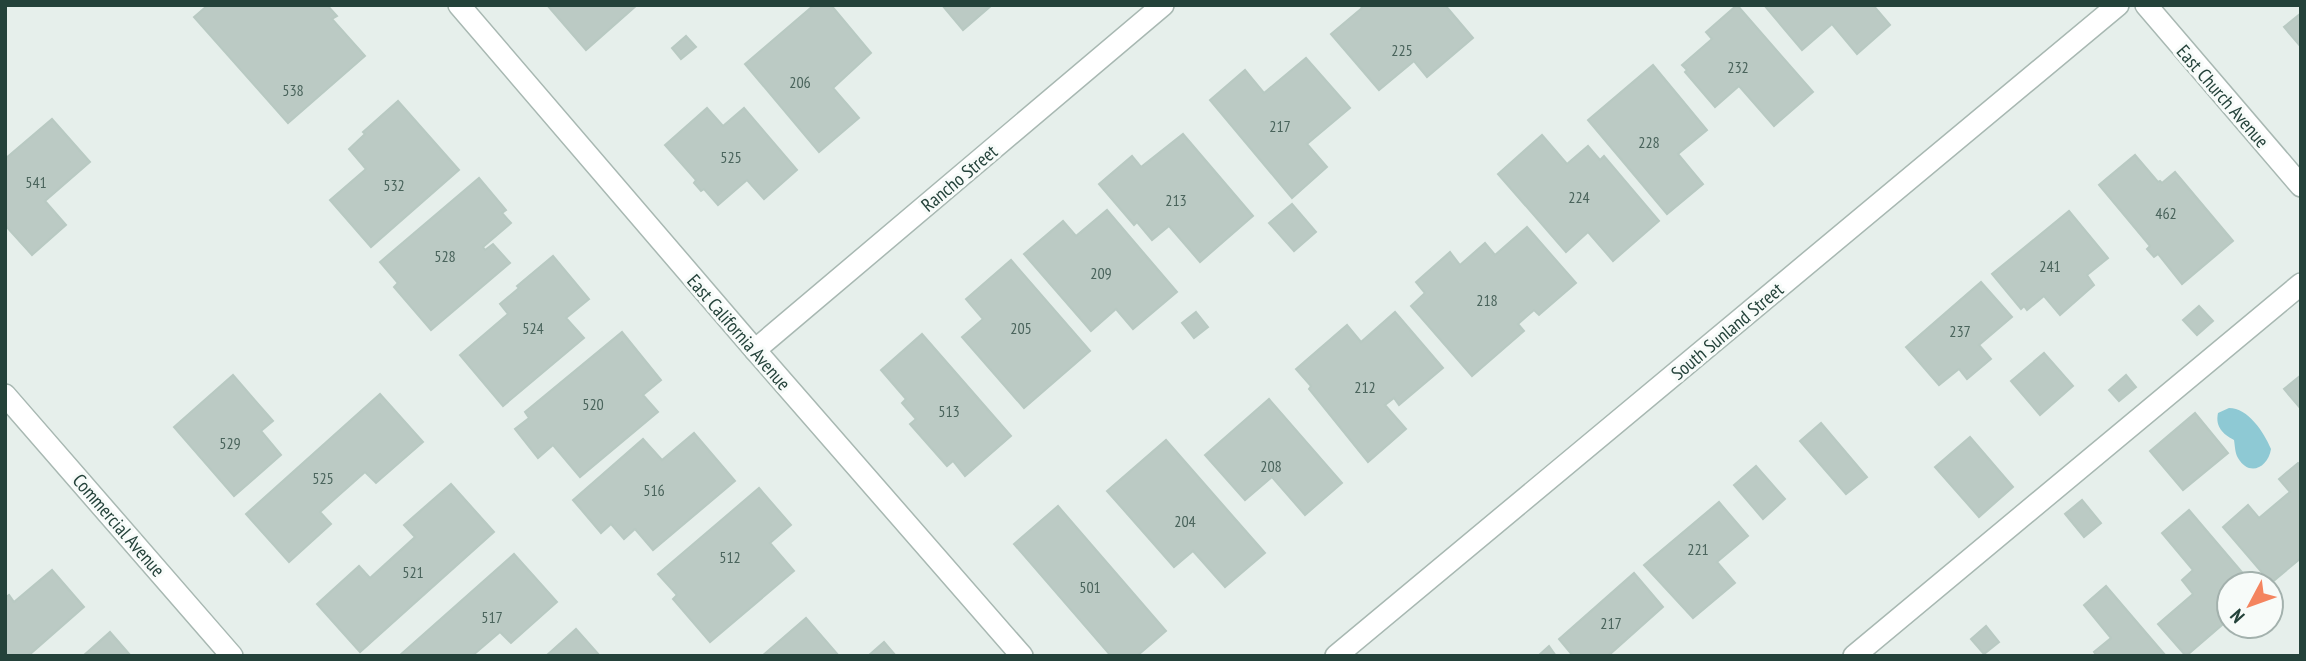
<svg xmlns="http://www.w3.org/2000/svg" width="2306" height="661" viewBox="0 0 2306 661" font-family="'PT Sans Narrow',sans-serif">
<rect width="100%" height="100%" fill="#e6efeb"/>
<path fill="#8ec9d4" d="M 2229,408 C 2248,408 2264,432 2271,449 C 2268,468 2249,477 2238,458 C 2235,453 2235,446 2234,440 C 2223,434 2215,427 2218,413 Z"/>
<g fill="#bbcac4" stroke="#b8c9c2" stroke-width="2">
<path d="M 208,5 L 327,5 L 337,16 L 332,19 L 365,56 L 288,123 L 194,17 Z"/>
<path d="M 547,5 L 637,5 L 586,50 Z"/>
<path d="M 814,5 L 831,5 L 871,53 L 833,88 L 859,118 L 819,152 L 745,64 Z"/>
<path d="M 942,5 L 992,5 L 963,30 Z"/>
<path d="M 1360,5 L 1445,5 L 1473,38 L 1427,77 L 1414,61 L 1379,90 L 1331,34 L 1362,8 Z"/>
<path d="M 1737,5 L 1813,92 L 1774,126 L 1739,86 L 1715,107 L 1685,72 L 1687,70 L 1682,65 L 1712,39 L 1706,32 Z"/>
<path d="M 1764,5 L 1873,5 L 1890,25 L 1857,54 L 1832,24 L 1802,50 Z"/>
<path d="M 2301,13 L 2301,47 L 2284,27 Z"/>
<path d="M 686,36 L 696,47 L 681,59 L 672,48 Z"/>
<path d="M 1306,58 L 1350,108 L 1307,144 L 1327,167 L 1292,198 L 1210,100 L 1245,70 L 1264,93 Z"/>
<path d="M 1653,65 L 1707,130 L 1678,154 L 1703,184 L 1667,214 L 1588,120 Z"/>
<path d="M 398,101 L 459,170 L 371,247 L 330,200 L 366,169 L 349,149 L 365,134 L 363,132 Z"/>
<path d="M 707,108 L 723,126 L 744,108 L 797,170 L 764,199 L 747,180 L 718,205 L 704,189 L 701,191 L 694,183 L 696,180 L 665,145 Z"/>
<path d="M 52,119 L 90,162 L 45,201 L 66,225 L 32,255 L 5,225 L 5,159 Z"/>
<path d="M 1183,134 L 1253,216 L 1200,262 L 1169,226 L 1152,240 L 1137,222 L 1134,225 L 1099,184 L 1132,156 L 1141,167 Z"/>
<path d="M 1542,135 L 1567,164 L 1588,146 L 1600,160 L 1604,156 L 1659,221 L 1613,261 L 1588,232 L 1566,252 L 1498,174 Z"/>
<path d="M 2135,155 L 2158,182 L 2160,181 L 2162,183 L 2175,172 L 2233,241 L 2182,284 L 2158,254 L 2154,257 L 2147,249 L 2150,246 L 2099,185 Z"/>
<path d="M 479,178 L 506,210 L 502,213 L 511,223 L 483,247 L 485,250 L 493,244 L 510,263 L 431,330 L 394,287 L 398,283 L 380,262 Z"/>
<path d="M 1292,204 L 1316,232 L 1294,251 L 1269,223 Z"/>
<path d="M 1107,210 L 1177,292 L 1133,329 L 1116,309 L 1091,331 L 1024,254 L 1063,221 L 1076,236 Z"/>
<path d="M 2069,211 L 2108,258 L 2087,275 L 2094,285 L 2060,315 L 2044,296 L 2027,310 L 2024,306 L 2021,309 L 1992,274 Z"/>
<path d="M 1527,227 L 1576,283 L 1539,315 L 1534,310 L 1518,324 L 1524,331 L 1472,376 L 1411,306 L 1425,293 L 1416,282 L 1450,252 L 1460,265 L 1485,243 L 1495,255 Z"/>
<path d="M 553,256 L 589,299 L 566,318 L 584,338 L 503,406 L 460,355 L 508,314 L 500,304 L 519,288 L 517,286 Z"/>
<path d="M 1011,260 L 1090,351 L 1024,408 L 962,337 L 983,319 L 966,299 Z"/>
<path d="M 1981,282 L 2012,317 L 1979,345 L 1991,359 L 1967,379 L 1959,369 L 1939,385 L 1906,347 Z"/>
<path d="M 2199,306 L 2213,321 L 2197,335 L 2183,320 Z"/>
<path d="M 1196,312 L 1208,327 L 1194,338 L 1182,323 Z"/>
<path d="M 1395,312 L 1443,368 L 1399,405 L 1394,398 L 1385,405 L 1406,429 L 1368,462 L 1309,389 L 1311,386 L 1296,369 L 1347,325 L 1361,342 Z"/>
<path d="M 622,332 L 661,380 L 643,395 L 658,412 L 580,477 L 553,445 L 538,458 L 515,429 L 529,418 L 525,412 Z"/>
<path d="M 922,334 L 1011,436 L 965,476 L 953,461 L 947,466 L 910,424 L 916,419 L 902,403 L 906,399 L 881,370 Z"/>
<path d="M 2044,353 L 2073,386 L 2040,415 L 2011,381 Z"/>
<path d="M 233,375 L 273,421 L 261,431 L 281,455 L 234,496 L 174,427 Z"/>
<path d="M 2126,375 L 2136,387 L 2119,401 L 2109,390 Z"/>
<path d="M 2301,375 L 2301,409 L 2284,389 Z"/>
<path d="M 380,394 L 423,442 L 376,483 L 365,472 L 320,512 L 331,524 L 289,562 L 246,514 Z"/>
<path d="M 1269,399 L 1342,483 L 1305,515 L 1272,477 L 1245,500 L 1205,455 Z"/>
<path d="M 2195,413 L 2228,453 L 2183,490 L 2150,451 Z"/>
<path d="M 1821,423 L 1867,477 L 1846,494 L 1800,441 Z"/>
<path d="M 694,433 L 735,481 L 653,550 L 635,529 L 624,539 L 611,524 L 601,533 L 573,500 L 643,439 L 662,460 Z"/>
<path d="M 1970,437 L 2013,487 L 1979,517 L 1935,467 Z"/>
<path d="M 1166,440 L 1265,553 L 1225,587 L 1193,551 L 1174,567 L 1107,491 Z"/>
<path d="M 2298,463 L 2301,466 L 2301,558 L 2271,583 L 2223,527 L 2248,505 L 2259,518 L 2290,492 L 2279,479 Z"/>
<path d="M 1756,466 L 1785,499 L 1763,519 L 1734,485 Z"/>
<path d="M 451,484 L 494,532 L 360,652 L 317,604 L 359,566 L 370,578 L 415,537 L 404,525 Z"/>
<path d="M 759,488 L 791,525 L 770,543 L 794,571 L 710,642 L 673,599 L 677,595 L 658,574 Z"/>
<path d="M 2082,500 L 2101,523 L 2084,537 L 2065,514 Z"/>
<path d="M 1719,502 L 1748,536 L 1717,562 L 1735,583 L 1693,618 L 1644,565 Z"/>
<path d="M 1058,506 L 1166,631 L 1137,656 L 1111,656 L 1014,544 Z"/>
<path d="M 2189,510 L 2252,584 L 2229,584 L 2229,619 L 2186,656 L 2158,624 L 2193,594 L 2182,580 L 2193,570 L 2162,533 Z"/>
<path d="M 514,554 L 557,602 L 511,643 L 500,632 L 472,656 L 399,656 Z"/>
<path d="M 52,570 L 84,607 L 28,656 L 5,656 L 5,598 L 9,595 L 14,602 Z"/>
<path d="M 1634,573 L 1663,607 L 1608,656 L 1573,656 L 1559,639 Z"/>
<path d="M 2106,586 L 2166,656 L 2097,656 L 2094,652 L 2111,638 L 2084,605 Z"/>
<path d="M 806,618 L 839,656 L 762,656 Z"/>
<path d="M 1986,626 L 1999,642 L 1984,654 L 1971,639 Z"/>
<path d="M 576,629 L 600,656 L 546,656 Z"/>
<path d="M 110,632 L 131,656 L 83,656 Z"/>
<path d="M 884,642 L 896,656 L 868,656 Z"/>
<path d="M 1549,646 L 1556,656 L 1538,656 Z"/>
</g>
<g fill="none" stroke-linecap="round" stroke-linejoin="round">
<g stroke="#a8b8b2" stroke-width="24">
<g id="minor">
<path d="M 459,5 L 755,350 L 1022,656"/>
<path d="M 2146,5 L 2301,186"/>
<path d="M 755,350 L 1163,5"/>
<path d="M 5,395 L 232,656"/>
<path d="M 1336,656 L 2118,5"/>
<path d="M 1854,656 L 2301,284"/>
</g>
</g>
<use href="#minor" stroke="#fff" stroke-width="21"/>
</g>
<g text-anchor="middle" stroke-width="6" stroke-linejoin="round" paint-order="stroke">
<g font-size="16" fill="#4a645c">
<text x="1402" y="56">225</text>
<text x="1738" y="73">232</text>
<text x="800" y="88">206</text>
<text x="293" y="96">538</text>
<text x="1280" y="132">217</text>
<text x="1649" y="148">228</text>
<text x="731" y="163">525</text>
<text x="36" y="188">541</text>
<text x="394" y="191">532</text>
<text x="1579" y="203">224</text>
<text x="1176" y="206">213</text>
<text x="2166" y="219">462</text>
<text x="445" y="262">528</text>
<text x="2050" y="272">241</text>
<text x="1101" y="279">209</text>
<text x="1487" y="306">218</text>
<text x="533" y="334">524</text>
<text x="1021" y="334">205</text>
<text x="1960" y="337">237</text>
<text x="1365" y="393">212</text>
<text x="593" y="410">520</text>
<text x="949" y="417">513</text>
<text x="230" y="449">529</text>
<text x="1271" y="472">208</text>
<text x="323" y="484">525</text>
<text x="654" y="496">516</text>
<text x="1185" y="527">204</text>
<text x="1698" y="555">221</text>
<text x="730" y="563">512</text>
<text x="413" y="578">521</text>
<text x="1090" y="593">501</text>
<text x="492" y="623">517</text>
<text x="1611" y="629">217</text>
</g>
<g font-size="19" fill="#24423a" stroke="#f7fbf9">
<text transform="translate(2223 96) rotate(49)" y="7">East Church Avenue</text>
<text transform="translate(959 178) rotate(-40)" y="7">Rancho Street</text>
<text transform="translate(1727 331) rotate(-40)" y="7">South Sunland Street</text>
<text transform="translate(739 332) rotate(49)" y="7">East California Avenue</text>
<text transform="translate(119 525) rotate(49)" y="7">Commercial Avenue</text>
</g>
</g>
<rect width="2306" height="661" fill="none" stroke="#24423a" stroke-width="14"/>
<g transform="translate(2250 605) rotate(229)"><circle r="33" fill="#f7fbf9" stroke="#a3b1ad" stroke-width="2"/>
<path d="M0-5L12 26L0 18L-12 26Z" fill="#f4845f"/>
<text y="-10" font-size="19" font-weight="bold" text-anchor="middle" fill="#24423a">N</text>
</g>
</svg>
